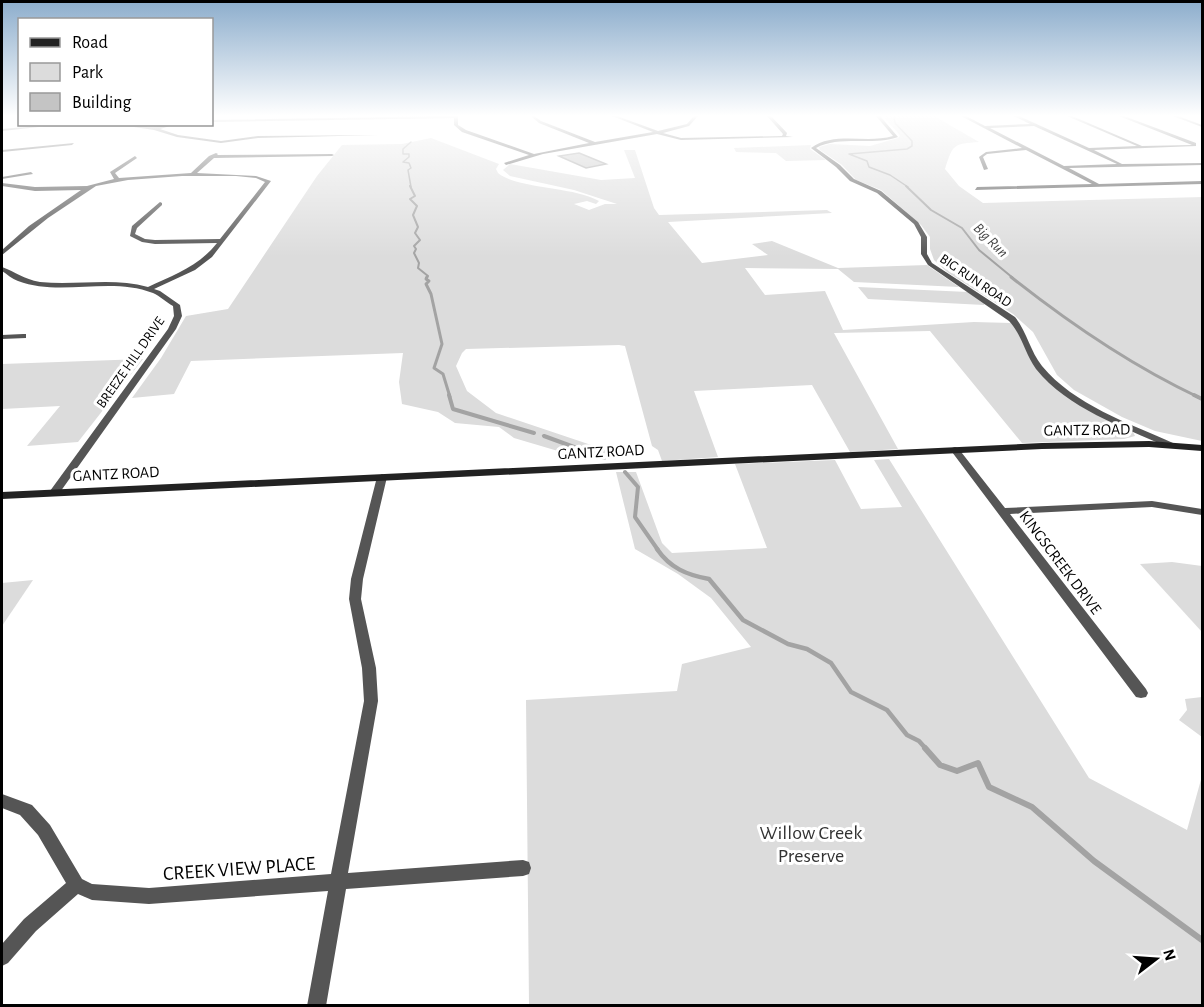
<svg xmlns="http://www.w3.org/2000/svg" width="1204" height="1007" viewBox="0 0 1204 1007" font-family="'Alegreya Sans',sans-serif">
<rect width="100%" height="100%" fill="#fff"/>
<g fill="#dcdcdc">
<path d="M 883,116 L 934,116 L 979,142 C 953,144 953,144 945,169 L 959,186 L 983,203 L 1202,197 L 1202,441 L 1155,431 L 1122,417 L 1074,390 L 1057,375 L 1033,332 L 1013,314 L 947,272 L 934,260 L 930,249 L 930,237 L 921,225 L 881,190 L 856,180 L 842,165 L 820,150 L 819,147 L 830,144 L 870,146 L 898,138 L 900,136 L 898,133 Z"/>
<path d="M 431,138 L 499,164 L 496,169 L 498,173 C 517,189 572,186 599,201 L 596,204 L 587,201 L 574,204 L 589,210 L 605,204 L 617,204 L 574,190 L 510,176 L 503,170 L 510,164 L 601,180 L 635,178 L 624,150 L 635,150 L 654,208 L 659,215 L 827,210 L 832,213 L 668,222 L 702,263 L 768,255 L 752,244 L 772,241 L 838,268 L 927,265 L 959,287 L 854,282 L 838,269 L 745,268 L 765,295 L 825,291 L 843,330 L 974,322 L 1011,323 L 1046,376 L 1073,399 L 1133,432 L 1135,436 L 1124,439 L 1022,443 L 930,331 L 834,333 L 898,449 L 850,452 L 812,385 L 694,391 L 718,457 L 662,461 L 658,450 L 652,446 L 625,346 L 619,345 L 466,349 L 462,353 L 456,366 L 467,391 L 496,413 L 606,450 L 606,458 L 585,459 L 514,438 L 499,427 L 455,423 L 438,412 L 402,404 L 399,382 L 403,353 L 191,361 L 174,394 L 132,398 L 161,358 L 186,316 L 228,309 L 317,176 L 342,145 L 402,144 Z"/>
<path d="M 811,145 L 810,149 L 826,160 L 786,161 L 776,153 L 736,152 L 734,148 Z"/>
<path d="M 858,287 L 968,292 L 985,303 L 984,305 L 868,299 Z"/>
<path d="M 143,359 L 78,442 L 27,446 L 60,406 L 2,409 L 2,364 Z"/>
<path d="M 889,459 L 1089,778 L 1187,830 L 1202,776 L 1202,1005 L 529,1005 L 526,700 L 677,691 L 682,664 L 751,647 L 711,598 L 678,574 L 635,549 L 616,472 L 636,472 L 662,543 L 672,553 L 767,548 L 735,464 L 835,460 L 861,509 L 902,507 L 874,460 Z"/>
<path d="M 1172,562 L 1202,566 L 1202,632 L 1140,564 Z"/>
<path d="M 33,580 L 2,626 L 2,583 Z"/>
<path d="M 1202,697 L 1202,737 L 1179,720 L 1187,710 L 1185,699 Z"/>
</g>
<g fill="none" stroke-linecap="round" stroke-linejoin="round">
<g stroke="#a3a3a3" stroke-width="1.5">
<path d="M 894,116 L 895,123 L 912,141 L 912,146 L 907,149 L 849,154 L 867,161 L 869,167 L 890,175 L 908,187"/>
<path d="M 411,142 L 403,149 L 403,154 L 409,154 L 409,157 L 403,162 L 409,163 L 411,168 L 408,170 L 411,187"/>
</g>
<g stroke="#a3a3a3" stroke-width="2">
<path d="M 410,186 L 415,196 L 410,199 L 417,206 L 413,215 L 418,227 L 415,233 L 420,240 L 414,246 L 416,249 L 414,253 L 419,263 L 418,268 L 428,276 L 426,278"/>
<path d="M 906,186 L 931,210 L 962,228 L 979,250 L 1013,278"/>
</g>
<g stroke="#a3a3a3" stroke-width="3">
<path d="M 427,277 L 426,279 L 429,281 L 426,284 L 431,294 L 442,344 L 434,368 L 443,374 L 450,397"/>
<path d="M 1011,277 C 1069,323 1130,365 1198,397"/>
</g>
<g stroke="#a3a3a3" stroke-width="4">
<path d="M 449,395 L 453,409 L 534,433"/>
<path d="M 1194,395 L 1202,399"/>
<path d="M 544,436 L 604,458"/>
<path d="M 625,472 L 638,487 L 635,517 L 658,550"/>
</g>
<path stroke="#a3a3a3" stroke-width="4.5" d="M 657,549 C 670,568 687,575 709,579 L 743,620 L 788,644 L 807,649 L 831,663 L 851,692 L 887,710 L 907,735 L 919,741 L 927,750"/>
<path stroke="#a3a3a3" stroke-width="6" d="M 925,748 L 940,765 L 957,771 L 978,763 L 989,787 L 1032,807 L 1094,861 L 1202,940"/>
</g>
<path fill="#c4c4c4" stroke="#999" stroke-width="1.5" d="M 579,153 L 584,155 L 606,164 L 586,168 L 559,156 Z"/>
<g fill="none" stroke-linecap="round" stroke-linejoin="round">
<g fill="#555" fill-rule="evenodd">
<path d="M 458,116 L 458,125 L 466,130 L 534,154 L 589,143 L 539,123 L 532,117 L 534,116 L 541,121 L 595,142 L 653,132 L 612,116 L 617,116 L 658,131 L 687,124 L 694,116 L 698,116 L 689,126 L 663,133 L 681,138 L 782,136 L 783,134 L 767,116 L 771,116 L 787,133 L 786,136 L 793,137 L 681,140 L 657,134 L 543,154 L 506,165 L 504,163 L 529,155 L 462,132 L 454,125 L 454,118 L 212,122 L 212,120 Z"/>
<path d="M 876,116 L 880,116 L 898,137 C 872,146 839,135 816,148 L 840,165 L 854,179 L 881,191 L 918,222 L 927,237 L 927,254 L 932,263 L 1015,317 C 1027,332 1030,351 1042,366 C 1074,405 1129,423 1173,443 L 1175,445 L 1173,447 L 1167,447 C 1122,426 1068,409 1036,369 C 1025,354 1022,335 1009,321 L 928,265 L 921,254 L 921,237 L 914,224 L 877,193 L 850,181 L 836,167 L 811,148 C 834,131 867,144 893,136 Z"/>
<path d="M 961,116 L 966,116 L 985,126 L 1030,124 L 1014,116 L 1019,116 L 1089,148 L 1137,146 L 1067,116 L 1072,116 L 1142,146 L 1192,145 L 1119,116 L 1124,116 L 1196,143 L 1196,146 L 1094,150 L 1122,164 L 1202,163 L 1202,165 L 1069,168 L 1099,184 L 1202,181 L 1202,184 L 975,190 L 977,187 L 1092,184 L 1026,150 L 987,154 L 983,157 L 988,169 L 984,170 L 979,157 L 986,152 L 1022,148 ZM 1034,126 L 1117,164 L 1064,166 L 990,128 Z"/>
<path d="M 1173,116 L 1178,116 L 1202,125 L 1202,127 Z"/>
<path d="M 168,124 L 177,124 L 160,129 L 178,135 L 221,141 L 258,136 L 378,135 L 258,138 L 221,143 L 177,137 L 154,130 L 134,127 L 39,127 L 2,131 L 2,129 C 41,125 79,125 118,125 C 135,125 151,129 168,124 Z"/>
<path d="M 74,143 L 72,145 L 2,152 L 2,150 Z"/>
<path d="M 216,153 L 218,154 L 217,155 L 332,154 L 334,155 L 332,156 L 214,158 L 197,173 L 256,176 L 271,181 L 212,257 L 195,270 L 154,289 L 160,291 L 180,305 L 182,316 L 176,329 L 58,495 L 50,495 L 49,493 L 50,491 L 168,329 L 174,316 L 173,306 C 166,302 160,296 153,293 C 110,276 61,297 18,281 C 12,279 7,274 2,271 L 2,267 C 16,272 23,279 40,282 C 76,286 112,277 148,287 C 174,275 199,266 217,243 L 155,244 L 142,242 L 130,236 L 132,226 L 160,202 L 162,203 L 162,205 L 137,228 L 135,234 L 145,239 L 155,240 L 220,239 L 265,182 L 256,178 L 236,176 L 182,176 L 128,180 L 96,186 L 48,218 L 2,255 L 2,250 L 29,226 L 81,190 L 35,191 L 2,186 L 2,183 L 35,187 L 87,186 L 114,179 L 110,172 L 135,156 L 137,158 L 115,173 L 119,178 L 191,173 L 209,156 Z"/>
<path d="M 31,172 L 33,174 L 2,179 L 2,177 Z"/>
<path d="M 23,334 L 26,334 L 26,338 L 2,339 L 2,335 Z"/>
<path d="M 955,447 L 958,448 L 1005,508 L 1152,501 L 1202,509 L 1202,515 L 1152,507 L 1010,514 L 1146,689 L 1148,693 L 1146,697 L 1141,698 L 1136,697 L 952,452 L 950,450 L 952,448 Z"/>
<path d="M 382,474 L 387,477 L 363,579 L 361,599 L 376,668 L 378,701 L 348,873 L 523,860 L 529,862 L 531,868 L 529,874 L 523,876 L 346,889 L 326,1006 L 307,1006 L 328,891 L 149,904 L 92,900 L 78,894 L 36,931 L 8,963 L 2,966 L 2,944 L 24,919 L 66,883 L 38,835 L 20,815 L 2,808 L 2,794 L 32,805 L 50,825 L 82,879 L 92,884 L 149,888 L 331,874 L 364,701 L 362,668 L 349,599 L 351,579 L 377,477 Z"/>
</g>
<path fill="#222" fill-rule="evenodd" d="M 1149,441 L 1202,445 L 1202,451 L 1149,447 L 1042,449 L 2,499 L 2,492 L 1042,443 Z"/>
</g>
<linearGradient id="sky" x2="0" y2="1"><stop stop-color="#8cadcc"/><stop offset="0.45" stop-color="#fff"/><stop offset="1" stop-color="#fff" stop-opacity="0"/></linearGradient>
<rect width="1204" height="257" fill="url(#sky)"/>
<g text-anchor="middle" stroke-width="6" stroke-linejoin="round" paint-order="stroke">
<g font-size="14" fill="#000" stroke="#fff">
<text transform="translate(976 280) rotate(34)" y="5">BIG RUN ROAD</text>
<text transform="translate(130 362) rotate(-55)" y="5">BREEZE HILL DRIVE</text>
</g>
<g font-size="15" font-style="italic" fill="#444" stroke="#fff">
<text transform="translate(991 240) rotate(45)" y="5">Big Run</text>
</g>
<g font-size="16" fill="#000" stroke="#fff">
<text transform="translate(1087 429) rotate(-1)" y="6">GANTZ ROAD</text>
<text transform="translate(601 451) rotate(-3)" y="6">GANTZ ROAD</text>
<text transform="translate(116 473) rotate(-3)" y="6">GANTZ ROAD</text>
<text transform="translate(1061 562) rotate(53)" y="6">KINGSCREEK DRIVE</text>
</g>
<g font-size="20" fill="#333" stroke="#fff">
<text x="811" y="839">Willow Creek<tspan x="811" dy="23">Preserve</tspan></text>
</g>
<g font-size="20" fill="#000" stroke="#fff">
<text transform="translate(239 868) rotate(-4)" y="7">CREEK VIEW PLACE</text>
</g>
</g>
<rect width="1204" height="1007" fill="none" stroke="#000000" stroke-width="6"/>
<rect x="18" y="18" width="195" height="108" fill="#ffffff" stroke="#999999" stroke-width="1.5"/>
<rect x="30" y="38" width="30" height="9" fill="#222222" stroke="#999999" stroke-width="1.5"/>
<text x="72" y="48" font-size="18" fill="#000000">Road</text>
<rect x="30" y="63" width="30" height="18" fill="#dcdcdc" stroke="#999999" stroke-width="1.5"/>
<text x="72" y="78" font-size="18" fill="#000000">Park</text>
<rect x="30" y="93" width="30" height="18" fill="#c4c4c4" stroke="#999999" stroke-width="1.5"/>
<text x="72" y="108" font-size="18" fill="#000000">Building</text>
<g transform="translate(1156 959) rotate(73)" stroke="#ffffff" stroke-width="4.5" paint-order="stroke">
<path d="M0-4.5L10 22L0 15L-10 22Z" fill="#000000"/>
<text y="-9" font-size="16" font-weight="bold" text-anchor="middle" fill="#000000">N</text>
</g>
</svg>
